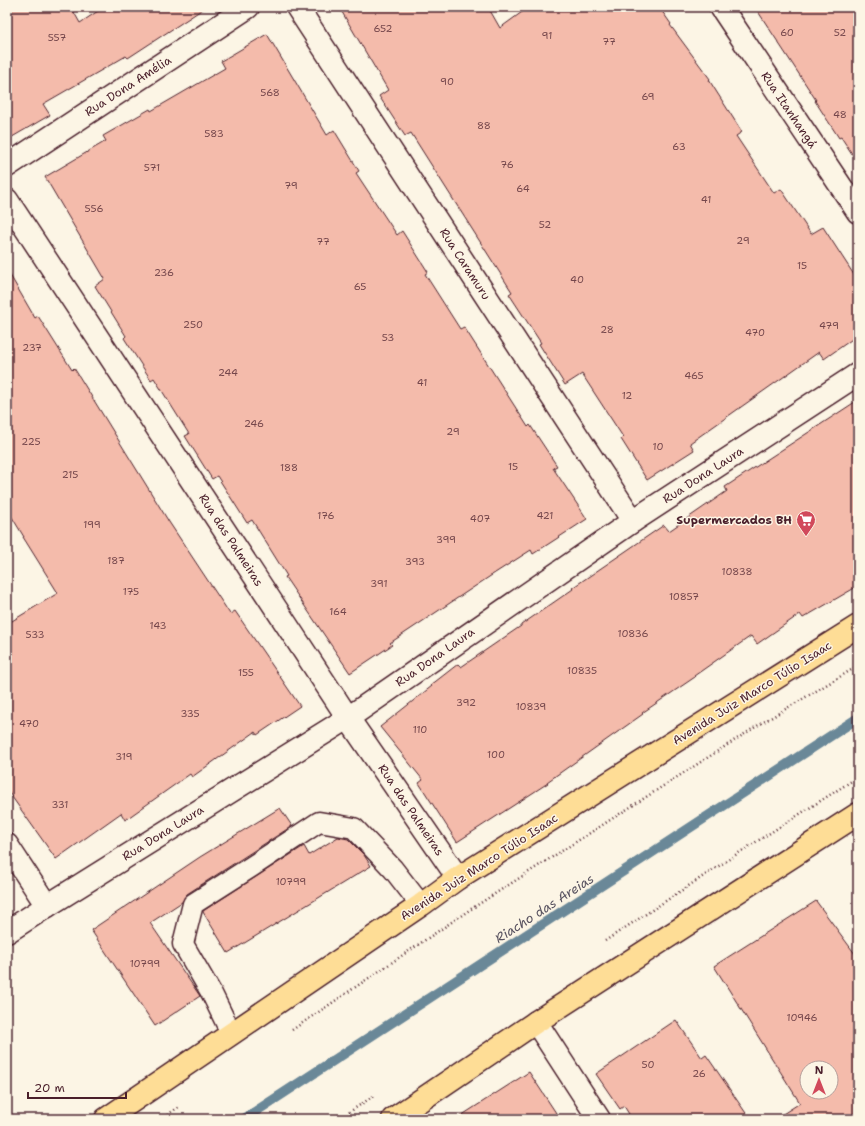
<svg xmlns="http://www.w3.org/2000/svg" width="865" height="1126" viewBox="0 0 865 1126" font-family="'Shantell Sans',sans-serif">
<rect width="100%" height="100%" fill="#fcf5e5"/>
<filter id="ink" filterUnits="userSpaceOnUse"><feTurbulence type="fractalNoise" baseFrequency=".025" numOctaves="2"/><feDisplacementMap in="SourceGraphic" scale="8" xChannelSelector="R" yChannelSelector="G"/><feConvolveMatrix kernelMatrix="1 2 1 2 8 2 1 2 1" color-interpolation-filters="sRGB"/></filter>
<g filter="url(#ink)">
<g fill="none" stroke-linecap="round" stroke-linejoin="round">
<path stroke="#6b8898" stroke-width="10" d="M 244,1119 L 858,718"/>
</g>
<g fill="#f4bbab" stroke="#4a1f2b" fill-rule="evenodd">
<path d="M 7,7 L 71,7 L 80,23 L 104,7 L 206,7 L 128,58 L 126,56 L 43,104 L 50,115 L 7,140 Z"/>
<path d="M 339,7 L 488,7 L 500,28 L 529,7 L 659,7 L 671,24 L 670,25 L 710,79 L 709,80 L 742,132 L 736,136 L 774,193 L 781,189 L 811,234 L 823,227 L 858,281 L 858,335 L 824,359 L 819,352 L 690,443 L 694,450 L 647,480 L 621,439 L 623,437 L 582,374 L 565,385 L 539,344 L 541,343 L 509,294 L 512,292 L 411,133 L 405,136 L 379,96 L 388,90 Z"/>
<path d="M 755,7 L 858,7 L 858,163 L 841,137 L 839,138 L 815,101 L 816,100 Z"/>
<path d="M 267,34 L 327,135 L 334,130 L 359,171 L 356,173 L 397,235 L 402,231 L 428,272 L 425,274 L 460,329 L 464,327 L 528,427 L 530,425 L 557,466 L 553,468 L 587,519 L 533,554 L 531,550 L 495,573 L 390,643 L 392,645 L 350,673 L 285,577 L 287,576 L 252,520 L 247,523 L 217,476 L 212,479 L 185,436 L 189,434 L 154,378 L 151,380 L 124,338 L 126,336 L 95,286 L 105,279 L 45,177 L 106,141 L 103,136 L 150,109 L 151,111 L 225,68 L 221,61 Z"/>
<path d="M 7,270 L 35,318 L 38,316 L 72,370 L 74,368 L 169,522 L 230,614 L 235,611 L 300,706 L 257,735 L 255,732 L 192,777 L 190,774 L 125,820 L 121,813 L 56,859 L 7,790 L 7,624 L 58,593 L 23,537 L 24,537 L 7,509 Z"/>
<path d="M 858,400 L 858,586 L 803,618 L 800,614 L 757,644 L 751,636 L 694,676 L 695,677 L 642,713 L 643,714 L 547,782 L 548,783 L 457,842 L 419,783 L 423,780 L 380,727 L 432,686 L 431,685 L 458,664 L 461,667 L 521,626 L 521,625 L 573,589 L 572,588 L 664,525 L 669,531 L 727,491 L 725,487 Z"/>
<path d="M 280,808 L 292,826 L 187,894 L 182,902 L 150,923 L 200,996 L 155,1026 L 91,930 L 200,857 Z"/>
<path d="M 338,837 L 348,839 L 364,855 L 371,866 L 228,953 L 203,912 L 203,911 L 304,846 L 309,855 Z"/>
<path d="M 816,901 L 858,958 L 858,1119 L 775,1119 L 800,1103 L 714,966 ZM 807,1068 L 831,1068 L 831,1092 L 807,1092 Z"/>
<path d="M 676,1020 L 702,1058 L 706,1055 L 750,1119 L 632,1119 L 624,1106 L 620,1109 L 596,1074 Z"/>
<path d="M 529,1072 L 560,1119 L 456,1119 Z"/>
</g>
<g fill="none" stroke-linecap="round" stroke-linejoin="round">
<g stroke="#4a1f2b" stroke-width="23">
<path id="lane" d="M 231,1033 L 212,994 L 183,944 L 193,904 L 251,867 L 319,822 L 354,828 L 393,869 L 421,905"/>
</g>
<g stroke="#4a1f2b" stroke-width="25">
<g id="street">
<path d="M 297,7 L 633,521"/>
<path d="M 721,7 L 858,212"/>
<path d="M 7,166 L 248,7"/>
<path d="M 7,200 L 348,718 L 458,878"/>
<path d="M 7,845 L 47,906"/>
<path d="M 7,932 L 47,906 L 348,718 L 633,521 L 858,374"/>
<path d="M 536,1022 L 599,1119"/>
</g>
</g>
<g stroke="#4a1f2b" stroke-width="25">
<g id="primary">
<path d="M 106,1119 L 421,905 L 458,878 L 858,626"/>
<path d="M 393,1119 L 536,1022 L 858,814"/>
</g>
</g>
<g stroke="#4a1f2b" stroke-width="2.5" stroke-dasharray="1 3" stroke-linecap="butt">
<path d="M 605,941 L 737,854 L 858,777"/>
<path d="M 292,1030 L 468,911 L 757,726 L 858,666"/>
<path d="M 161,1119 L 180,1106"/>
<path d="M 339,1119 L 375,1095"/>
</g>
<use href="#lane" stroke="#fcf5e5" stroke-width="20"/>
<use href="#street" stroke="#fcf5e5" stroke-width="22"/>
<use href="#primary" stroke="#fedd96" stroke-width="22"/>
</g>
</g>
<defs>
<g id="supermarket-pin" transform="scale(1)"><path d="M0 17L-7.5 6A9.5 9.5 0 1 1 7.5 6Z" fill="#d1495b" stroke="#fcf5e5"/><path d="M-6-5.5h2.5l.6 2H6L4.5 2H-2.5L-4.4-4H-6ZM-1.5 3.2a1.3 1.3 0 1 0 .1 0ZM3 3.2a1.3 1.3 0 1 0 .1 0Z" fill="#fff"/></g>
</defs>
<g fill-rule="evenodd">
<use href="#supermarket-pin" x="806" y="520"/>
</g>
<g text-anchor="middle" stroke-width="3" stroke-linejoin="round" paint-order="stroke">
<g font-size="10" fill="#74464b">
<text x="383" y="32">652</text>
<text x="787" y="36">60</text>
<text x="840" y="36">52</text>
<text x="547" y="39">91</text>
<text x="57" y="41">557</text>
<text x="609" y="45">77</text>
<text x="447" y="85">90</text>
<text x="270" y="96">568</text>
<text x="648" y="100">69</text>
<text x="840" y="118">48</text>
<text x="484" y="129">88</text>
<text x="214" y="137">583</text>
<text x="679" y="150">63</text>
<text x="507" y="168">76</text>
<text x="152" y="171">571</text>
<text x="291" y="189">79</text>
<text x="523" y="192">64</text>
<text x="706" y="203">41</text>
<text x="94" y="212">556</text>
<text x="545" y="228">52</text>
<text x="743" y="244">29</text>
<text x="323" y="245">77</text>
<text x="802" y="269">15</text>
<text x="164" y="276">236</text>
<text x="577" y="283">40</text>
<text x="360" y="290">65</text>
<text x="193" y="328">250</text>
<text x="829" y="329">479</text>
<text x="607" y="333">28</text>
<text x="755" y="336">470</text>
<text x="388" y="341">53</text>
<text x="32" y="351">237</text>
<text x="228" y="376">244</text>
<text x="694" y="379">465</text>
<text x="422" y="386">41</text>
<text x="627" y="399">12</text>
<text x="254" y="427">246</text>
<text x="453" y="435">29</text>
<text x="31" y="445">225</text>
<text x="658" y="450">10</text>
<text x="513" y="470">15</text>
<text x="289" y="471">188</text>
<text x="70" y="478">215</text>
<text x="326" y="519">176</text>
<text x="545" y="519">421</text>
<text x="480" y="522">407</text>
<text x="92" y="528">199</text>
<text x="446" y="543">399</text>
<text x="116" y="564">187</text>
<text x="415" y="565">393</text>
<text x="737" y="575">10838</text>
<text x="379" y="587">391</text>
<text x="131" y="595">175</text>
<text x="684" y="600">10857</text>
<text x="338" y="615">164</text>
<text x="158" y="629">143</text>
<text x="633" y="637">10836</text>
<text x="35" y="638">533</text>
<text x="582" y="674">10835</text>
<text x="246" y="676">155</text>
<text x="466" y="706">392</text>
<text x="531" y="710">10839</text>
<text x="190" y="717">335</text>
<text x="29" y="727">470</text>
<text x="420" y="733">110</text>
<text x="496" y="758">100</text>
<text x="124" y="760">319</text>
<text x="60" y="808">331</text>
<text x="291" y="885">10799</text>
<text x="145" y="967">10799</text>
<text x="802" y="1021">10946</text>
<text x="648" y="1068">50</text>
<text x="699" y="1077">26</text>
</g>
<g font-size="12" fill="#4a1f2b" stroke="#fcf5e5">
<text transform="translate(128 86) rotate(-33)" y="4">Rua Dona Amélia</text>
<text transform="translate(789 110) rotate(56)" y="4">Rua Itanhangá</text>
<text transform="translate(465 264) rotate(57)" y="4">Rua Caramuru</text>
<text transform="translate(703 475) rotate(-33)" y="4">Rua Dona Laura</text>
<text transform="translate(231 540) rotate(57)" y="4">Rua das Palmeiras</text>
<text transform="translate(435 657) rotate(-35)" y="4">Rua Dona Laura</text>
<text transform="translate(752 693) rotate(-32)" y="4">Avenida Juiz Marco Túlio Isaac</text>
<text transform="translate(411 810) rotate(56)" y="4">Rua das Palmeiras</text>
<text transform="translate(163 833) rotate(-32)" y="4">Rua Dona Laura</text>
<text transform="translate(479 867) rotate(-33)" y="4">Avenida Juiz Marco Túlio Isaac</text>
</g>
<g font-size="12" font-weight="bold" fill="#4a1f2b" stroke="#fcf5e5" text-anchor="end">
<text x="792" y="524">Supermercados BH</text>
</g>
<g font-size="13" font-style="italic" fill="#5a5461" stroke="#fcf5e5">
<text transform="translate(544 908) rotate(-33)" y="5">Riacho das Areias</text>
</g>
</g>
<rect width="865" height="1126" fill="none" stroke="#fcf5e5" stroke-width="24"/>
<rect x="12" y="12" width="841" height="1102" fill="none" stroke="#4a1f2b" stroke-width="1.5" filter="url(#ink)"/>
<g transform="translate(819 1080)"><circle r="19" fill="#fcf5e5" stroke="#b59f9b"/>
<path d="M0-3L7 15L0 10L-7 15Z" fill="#d1495b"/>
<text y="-6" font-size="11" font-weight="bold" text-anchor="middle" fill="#4a1f2b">N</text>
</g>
<path d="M28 1092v6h98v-6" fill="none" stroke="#4a1f2b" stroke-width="2"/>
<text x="34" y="1092" font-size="12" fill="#4a1f2b" stroke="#fcf5e5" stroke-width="3" paint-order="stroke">20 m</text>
</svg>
